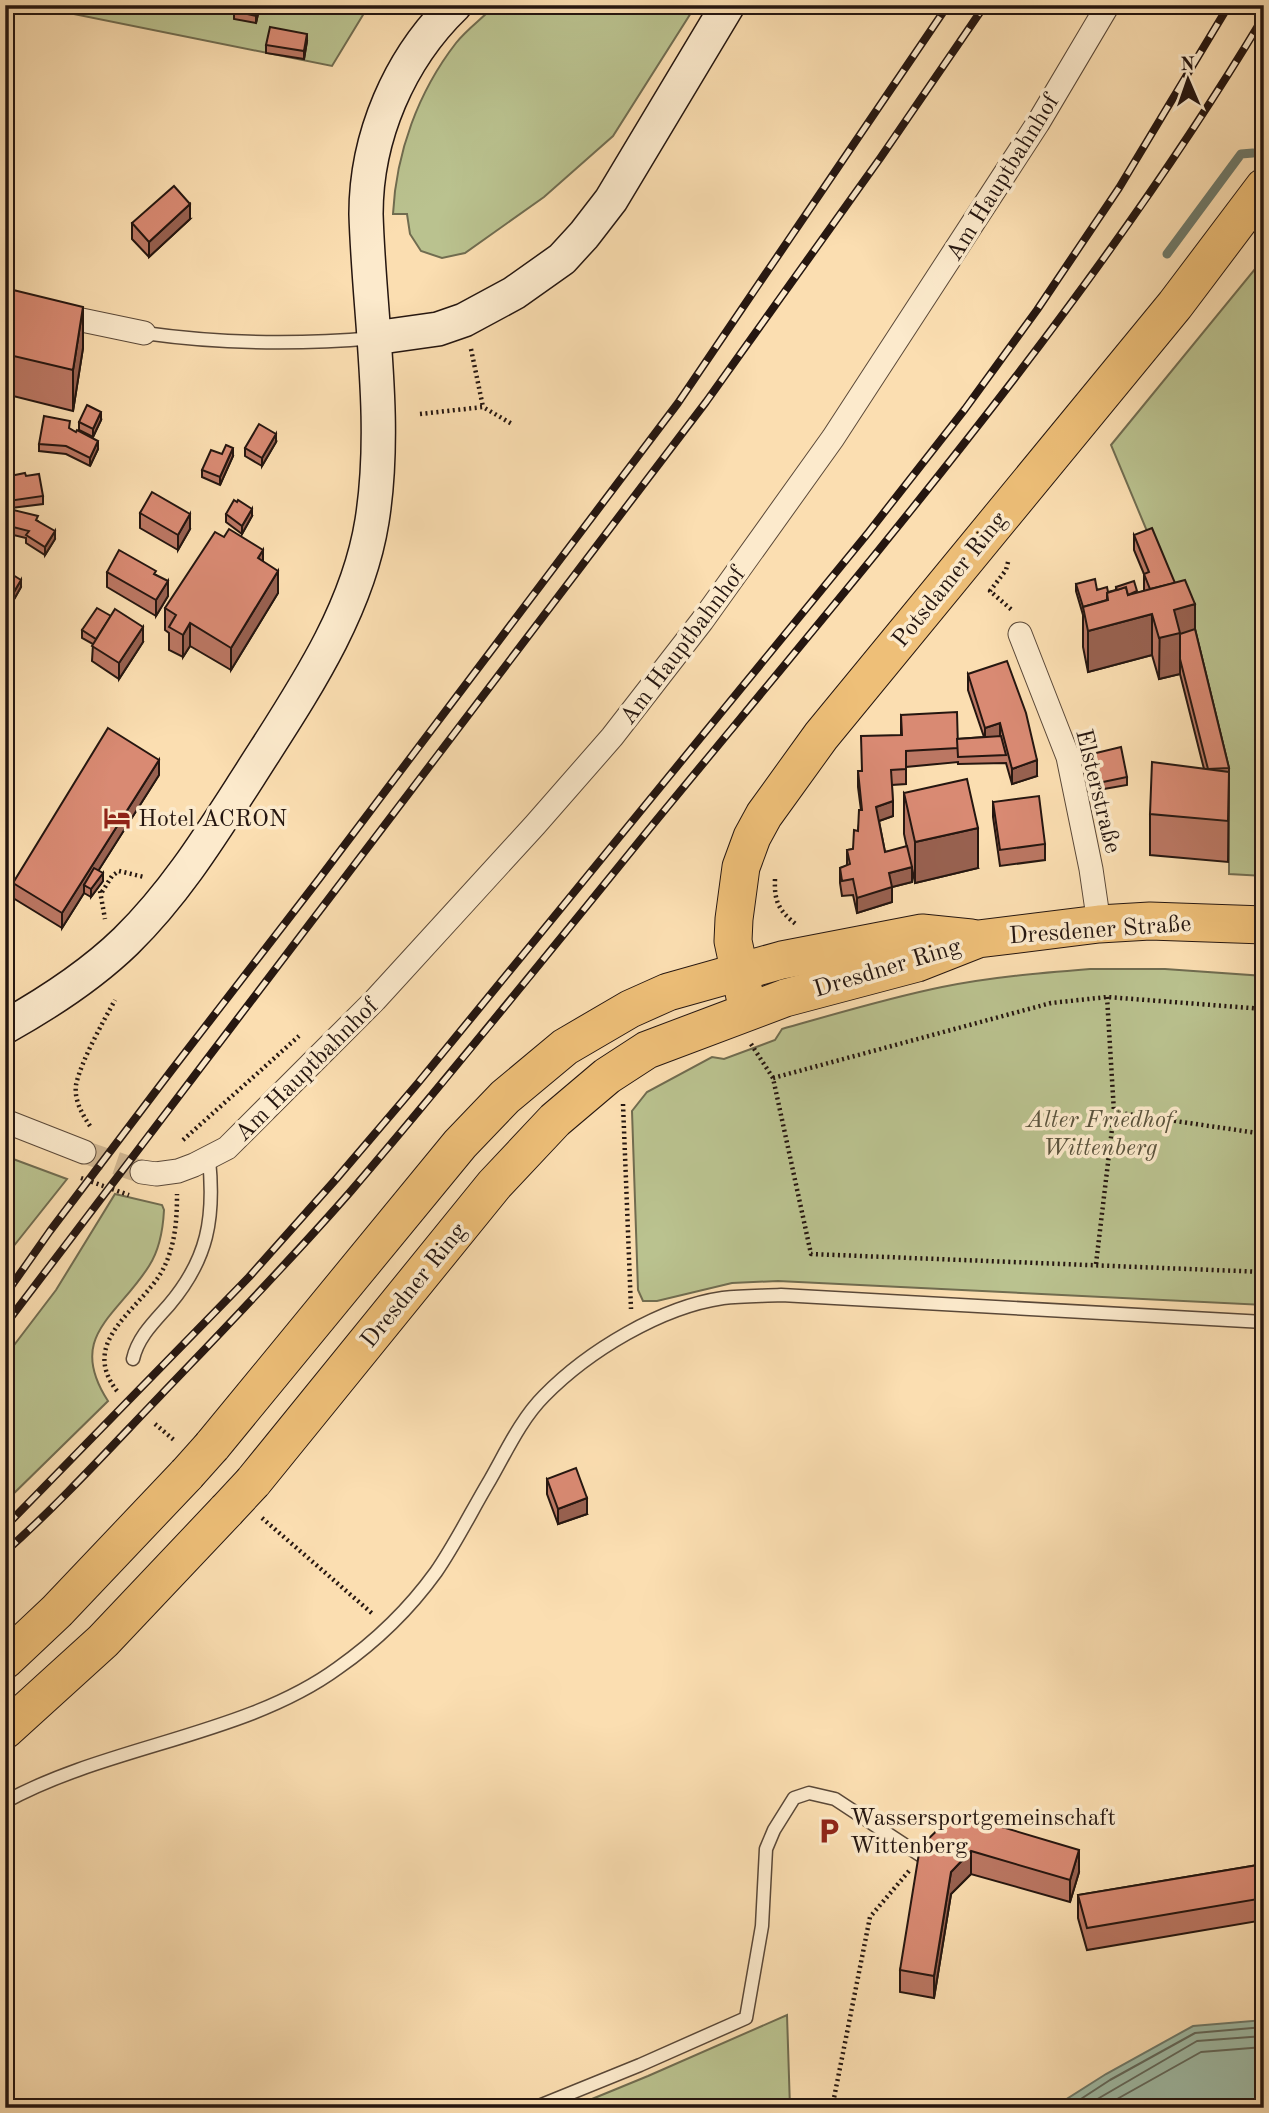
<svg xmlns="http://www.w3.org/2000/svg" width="1269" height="2113" viewBox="0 0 1269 2113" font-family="'Old Standard TT',serif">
<rect width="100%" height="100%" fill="#fbdeb1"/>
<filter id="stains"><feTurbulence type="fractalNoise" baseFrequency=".00286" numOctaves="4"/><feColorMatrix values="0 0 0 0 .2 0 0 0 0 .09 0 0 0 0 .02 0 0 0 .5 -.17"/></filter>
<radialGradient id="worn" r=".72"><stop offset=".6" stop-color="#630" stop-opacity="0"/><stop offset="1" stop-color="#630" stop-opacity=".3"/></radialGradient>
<g fill="#bac28f" stroke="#706c50" stroke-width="2">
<path d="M 45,5 L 369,5 L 332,66 L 44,8 Z"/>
<path d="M 495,5 L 696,5 L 613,136 L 544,197 L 465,253 L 442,258 L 421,251 L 410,234 L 407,214 L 393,214 C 396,153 418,92 456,43 C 467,29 483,18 495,5 Z"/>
<path d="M 1264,258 L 1264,876 L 1229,874 L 1229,783 L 1152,543 L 1111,445 Z"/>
<path d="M 1090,969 L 1165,969 L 1264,976 L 1264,1305 L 778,1281 L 732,1283 L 657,1301 L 643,1301 L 638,1290 L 632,1111 L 647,1092 L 712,1057 L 724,1059 L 775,1040 L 782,1029 C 835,1014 888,998 942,987 C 991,977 1040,973 1090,969 Z"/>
<path d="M 5,1156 L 67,1179 L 5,1257 Z"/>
<path d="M 115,1194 L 162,1205 L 164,1210 C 163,1230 160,1249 149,1266 C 117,1317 66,1336 108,1401 L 5,1502 L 5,1357 L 56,1290 Z"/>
<path d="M 787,2015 L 790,2108 L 570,2108 L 648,2076 Z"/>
</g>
<path fill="#9fbca7" stroke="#6e7a6b" stroke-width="2" d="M 1264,2020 L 1264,2108 L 1059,2108 L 1062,2102 L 1106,2074 L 1193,2026 Z"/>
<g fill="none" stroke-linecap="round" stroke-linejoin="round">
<g stroke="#62695c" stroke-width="2">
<path d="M 1067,2108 L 1110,2080 L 1195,2033 L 1264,2027"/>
<path d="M 1082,2108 L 1197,2041 L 1264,2036"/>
<path d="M 1101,2108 L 1201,2052 L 1264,2047"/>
</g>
<path stroke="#6e7a6b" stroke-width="9" d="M 1167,254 L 1241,154 L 1253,153"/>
<path stroke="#d0b691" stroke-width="23" stroke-dasharray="23 11" stroke-linecap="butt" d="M 84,1152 L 142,1172"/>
<g stroke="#5a4838" stroke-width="15">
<g id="lane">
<path d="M 144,333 C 222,344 296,345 374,338"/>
<path d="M 133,1359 C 138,1337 154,1322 169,1305 C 208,1259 215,1218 209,1159"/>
<path d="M 5,1802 C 108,1745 245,1736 338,1668 C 375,1642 410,1608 436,1572 C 456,1543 472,1510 490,1480 C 506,1452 521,1419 544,1396 C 588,1351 661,1307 723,1298 C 742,1296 762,1296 781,1295 L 1264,1322"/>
<path d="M 534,2108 L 640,2065 L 746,2018 L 762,1926 L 766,1849 L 774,1830 L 794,1798 L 809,1793 L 835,1799 L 920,1855"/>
</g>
</g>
<g stroke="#5a4838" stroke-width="25">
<g id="street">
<path d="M 5,304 L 144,333"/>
<path d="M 1020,634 L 1068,757 L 1091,869 L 1099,924"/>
<path d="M 5,1121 L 84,1152"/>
<path d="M 142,1172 L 156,1174 L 178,1171 L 194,1165 L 227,1148 L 375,1000 L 535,825 L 612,737 L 702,621 L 833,438 L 1038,123 L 1108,5"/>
</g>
</g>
<g stroke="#251610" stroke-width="36">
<g id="secondary">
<path d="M 374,338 L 438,329 L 464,320 L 514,293 L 562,259 L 584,235 L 611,200 L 728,5"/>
<path d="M 5,1027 C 48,1003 91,975 126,941 C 176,892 211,835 249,776 C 299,697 357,615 372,521 C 388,421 369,315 366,214 C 366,137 399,59 455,5"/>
</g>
</g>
<g stroke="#251610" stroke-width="39">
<g id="primary">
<path d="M 748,1011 L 733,941 L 734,919 L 741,867 L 752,837 L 764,815 L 821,736 L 1175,305 L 1264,187"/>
<path d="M 212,1446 L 460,1144 L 505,1097 L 565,1047 L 630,1009 L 668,992 L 782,960 L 922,933 L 971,938"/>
<path d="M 253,1482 L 494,1185 L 555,1120 L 607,1076 L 647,1050 L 785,998 L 917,963 L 978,939 L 1099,924 L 1150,921 L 1264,925"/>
<path d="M 5,1660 L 57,1611 L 187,1474"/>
<path d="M 5,1730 L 103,1641 L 227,1510"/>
</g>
</g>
<g stroke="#251610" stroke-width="4.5" stroke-dasharray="2 3.5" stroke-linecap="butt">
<path d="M 471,349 L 483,407"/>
<path d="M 420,414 L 483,407 L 512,424"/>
<path d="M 1008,562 L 1006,570 L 990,591 L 1013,611"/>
<path d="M 775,879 C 774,902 779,911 797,925"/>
<path d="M 100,891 L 105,919"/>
<path d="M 102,892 L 112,876 L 119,871 L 144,877"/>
<path d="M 1107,997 L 1114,1112 L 1264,1134"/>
<path d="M 751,1044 L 773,1078 L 811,1254 L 1264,1272"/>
<path d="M 773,1078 L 1051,1003 L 1107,997 L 1264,1009"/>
<path d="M 623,1104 L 631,1309"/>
<path d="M 90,1126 C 82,1114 74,1100 76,1085 C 81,1061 103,1022 115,1000"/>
<path d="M 183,1140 L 299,1036"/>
<path d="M 81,1178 L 129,1195"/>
<path d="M 1096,1264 L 1114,1112"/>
<path d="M 117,1391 C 79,1342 137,1312 161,1273 C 175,1248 177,1222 177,1194"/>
<path d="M 155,1424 L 174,1440"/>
<path d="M 262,1518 L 374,1615"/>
<path d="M 1260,2032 L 1264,2036"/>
<path d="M 832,2108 L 870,1917 L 909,1871"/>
</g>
<use href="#lane" stroke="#fceacc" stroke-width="12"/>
<use href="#street" stroke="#fceacc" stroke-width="23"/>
<use href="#secondary" stroke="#fceacc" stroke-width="33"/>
<use href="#primary" stroke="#eebf78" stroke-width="37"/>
<g stroke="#251610" stroke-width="8">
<g id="rail">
<path d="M 5,1295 L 50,1231 L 171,1071 L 319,879 L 678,403 L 948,5"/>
<path d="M 5,1325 L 706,402 L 881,157 L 985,5"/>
<path d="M 5,1527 L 249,1277 L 337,1178 L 418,1083 L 868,533 L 965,409 L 1037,310 L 1119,188 L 1229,5"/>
<path d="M 5,1552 C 60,1503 110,1448 160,1396 C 225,1328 290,1261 351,1191 C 453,1072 551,950 650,828 C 865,566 1089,308 1264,16"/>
</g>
</g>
<use href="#rail" stroke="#fceacc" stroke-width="5" stroke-dasharray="16" stroke-linecap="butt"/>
<g stroke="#251610" stroke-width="39" stroke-linecap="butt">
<g id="primary-bridge">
<path d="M 187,1474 L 212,1446"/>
<path d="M 227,1510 L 253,1482"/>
</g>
</g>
<use href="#primary-bridge" stroke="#eebf78" stroke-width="37"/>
</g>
<g fill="#bb7763" stroke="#251610" stroke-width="2">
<path d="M 260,5 L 256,23 L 234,19 L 234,11 Z"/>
<path d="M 307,41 L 304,59 L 266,53 L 266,45 Z"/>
<path d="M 190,219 L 149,257 L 132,239 L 132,223 Z"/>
<path d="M 5,288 L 83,348 L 73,411 L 5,394 Z"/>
<path d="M 101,420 L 93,437 L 79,430 L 79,422 Z"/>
<path d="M 70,429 L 98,449 L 90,466 L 66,454 L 39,451 L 39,444 Z"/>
<path d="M 276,442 L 262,466 L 245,456 L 245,448 Z"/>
<path d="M 222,454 L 233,456 L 220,485 L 202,477 L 202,470 Z"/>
<path d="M 26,476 L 43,496 L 43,504 L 11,508 L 13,510 L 38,521 L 55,539 L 45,555 L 26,543 L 26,538 L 5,533 L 5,477 Z"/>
<path d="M 140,513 L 190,529 L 178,550 L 140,528 Z"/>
<path d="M 226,514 L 252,516 L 242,534 L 226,522 Z"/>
<path d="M 1134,535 L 1195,629 L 1229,768 L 1228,862 L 1150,855 L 1150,814 L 1204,769 L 1180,674 L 1159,679 L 1152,655 L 1088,672 L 1083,647 L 1083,615 L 1076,591 L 1076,584 L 1108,592 L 1116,590 L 1116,587 L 1137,593 L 1144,591 L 1144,574 L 1134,550 Z"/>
<path d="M 263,562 L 278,593 L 231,670 L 190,646 L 183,657 L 169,650 L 169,633 L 165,630 L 165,608 Z"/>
<path d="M 5,570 L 21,587 L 8,610 L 5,608 Z"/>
<path d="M 107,572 L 156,575 L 168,596 L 156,616 L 107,587 Z"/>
<path d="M 82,630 L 143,642 L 119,679 L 92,661 L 93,644 L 82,638 Z"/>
<path d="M 968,674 L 1037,776 L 1012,784 L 1006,763 L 958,764 L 958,762 L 906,767 L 906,784 L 892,785 L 893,816 L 879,821 L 885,852 L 907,848 L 904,834 L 904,793 L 978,868 L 915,883 L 912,868 L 912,882 L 892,887 L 892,902 L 857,913 L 853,895 L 842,896 L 840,883 L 840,868 L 847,866 L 847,850 L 853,849 L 858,831 L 861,810 L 858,787 L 858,771 L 861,771 L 901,735 L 901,715 L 957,739 L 984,737 L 968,690 Z"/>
<path d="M 1092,754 L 1127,777 L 1127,785 L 1098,790 L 1092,761 Z"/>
<path d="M 159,775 L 98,871 L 103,881 L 91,897 L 84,893 L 62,928 L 13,898 L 13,883 Z"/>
<path d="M 993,802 L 1045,844 L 1045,860 L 1000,866 L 993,817 Z"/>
<path d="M 547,1479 L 587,1514 L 558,1524 L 547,1494 Z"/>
<path d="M 955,1813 L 1079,1872 L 1070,1902 L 971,1874 L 951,1894 L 934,1998 L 900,1992 L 900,1970 Z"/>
<path d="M 1264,1864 L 1264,1920 L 1087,1950 L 1078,1918 L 1078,1895 Z"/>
</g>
<g fill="#986150" stroke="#251610" stroke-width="2">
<path d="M 258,5 L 260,5 L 256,23 L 256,16 Z"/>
<path d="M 307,34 L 307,41 L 304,59 L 304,51 Z"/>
<path d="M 190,204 L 190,219 L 149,257 L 149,242 Z"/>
<path d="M 83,307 L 83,348 L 73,411 L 73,370 Z"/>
<path d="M 101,412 L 101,420 L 93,437 L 93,429 Z"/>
<path d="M 276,434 L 276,442 L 262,466 L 262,458 Z"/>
<path d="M 98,441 L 98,449 L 90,466 L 90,458 Z"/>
<path d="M 233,448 L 233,456 L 220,485 L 220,477 Z"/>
<path d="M 252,509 L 252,516 L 242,534 L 242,526 Z"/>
<path d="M 190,514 L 190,529 L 178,550 L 178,535 Z"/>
<path d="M 55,531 L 55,539 L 45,555 L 45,547 Z"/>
<path d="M 263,550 L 263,573 L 258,558 Z"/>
<path d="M 278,571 L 278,593 L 231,670 L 231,648 Z"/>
<path d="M 21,580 L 21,587 L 8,610 L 8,602 Z"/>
<path d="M 168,581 L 168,596 L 156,616 L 156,600 Z"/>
<path d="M 1195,604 L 1195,644 L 1180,649 L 1180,674 L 1159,679 L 1160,612 Z"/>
<path d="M 1152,614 L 1152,655 L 1088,672 L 1088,631 Z"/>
<path d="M 190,623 L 190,646 L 183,657 L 183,635 Z"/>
<path d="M 143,627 L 143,642 L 119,679 L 119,663 Z"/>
<path d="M 1000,723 L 1000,738 L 985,743 L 985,728 Z"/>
<path d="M 159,760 L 159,775 L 88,887 L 84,885 L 84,893 L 62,928 L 62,913 Z"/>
<path d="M 1037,760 L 1037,776 L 1012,784 L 1012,769 Z"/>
<path d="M 893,801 L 893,816 L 876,822 L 876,807 Z"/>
<path d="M 978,828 L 978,868 L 915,883 L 915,842 Z"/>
<path d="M 912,867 L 912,882 L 892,887 L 892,902 L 857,913 L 857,898 L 889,873 Z"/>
<path d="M 103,873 L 103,881 L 91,897 L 91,889 Z"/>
<path d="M 587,1498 L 587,1514 L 558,1524 L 558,1509 Z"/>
<path d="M 1079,1850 L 1079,1872 L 1070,1902 L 1070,1880 Z"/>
<path d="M 971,1851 L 971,1874 L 951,1894 L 934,1998 L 934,1976 L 951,1872 Z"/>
</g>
<g fill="#d98a73" stroke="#251610" stroke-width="2">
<path d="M 235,5 L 258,5 L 256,16 L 234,11 Z"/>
<path d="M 270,27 L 307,34 L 304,51 L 266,45 Z"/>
<path d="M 174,186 L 190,204 L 149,242 L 132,223 Z"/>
<path d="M 5,288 L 83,307 L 73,370 L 5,354 Z"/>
<path d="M 87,405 L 101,412 L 93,429 L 79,422 Z"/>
<path d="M 44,416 L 70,421 L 69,428 L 76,432 L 77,430 L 98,441 L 90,458 L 66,446 L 39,444 Z"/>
<path d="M 259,424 L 276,434 L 262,458 L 245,448 Z"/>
<path d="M 226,445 L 233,448 L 220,477 L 202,470 L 211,450 L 222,454 Z"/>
<path d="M 25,473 L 26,476 L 39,474 L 43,496 L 8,501 L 13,510 L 38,516 L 36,520 L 55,531 L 45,547 L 26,535 L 29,531 L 5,525 L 5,477 Z"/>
<path d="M 152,492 L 190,514 L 178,535 L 140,513 Z"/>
<path d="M 234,500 L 237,502 L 238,500 L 252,509 L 242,526 L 226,514 Z"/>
<path d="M 1152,528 L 1175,583 L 1150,589 L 1144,574 L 1149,572 L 1134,535 Z"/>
<path d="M 229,529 L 263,550 L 258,558 L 278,571 L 231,648 L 190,623 L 183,635 L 169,627 L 176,615 L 165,608 L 215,532 L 224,537 Z"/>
<path d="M 119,550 L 156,571 L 154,574 L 168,581 L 156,600 L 107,572 Z"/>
<path d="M 5,570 L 21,580 L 8,602 L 5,600 Z"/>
<path d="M 1095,579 L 1097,590 L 1107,587 L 1108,592 L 1107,593 L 1107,600 L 1083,607 L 1084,610 L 1076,584 Z"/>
<path d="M 1185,580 L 1195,604 L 1174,610 L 1180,633 L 1159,638 L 1152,614 L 1088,631 L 1083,607 L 1108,600 L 1107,593 L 1126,587 L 1128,595 Z"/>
<path d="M 1134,581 L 1137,591 L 1128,595 L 1126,587 L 1117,590 L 1116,587 Z"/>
<path d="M 97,608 L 111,616 L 96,639 L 82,630 Z"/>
<path d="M 115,609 L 143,627 L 119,663 L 92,646 Z"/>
<path d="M 1195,629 L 1229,768 L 1208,769 L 1180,659 L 1180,634 Z"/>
<path d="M 1007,661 L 1026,713 L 1037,760 L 1012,769 L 1000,723 L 985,728 L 968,674 Z"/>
<path d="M 957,712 L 958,748 L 906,751 L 906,769 L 891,770 L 893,801 L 876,807 L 885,852 L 907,846 L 912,867 L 889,873 L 892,887 L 857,898 L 853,879 L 842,881 L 840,868 L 850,864 L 847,850 L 853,849 L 854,830 L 858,831 L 859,810 L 862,810 L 858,771 L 862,771 L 861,736 L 902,735 L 901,715 Z"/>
<path d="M 108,728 L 159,760 L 62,913 L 13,883 Z"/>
<path d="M 1001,736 L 1006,755 L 958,757 L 957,739 Z"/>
<path d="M 1121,747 L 1127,777 L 1098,783 L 1092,754 Z"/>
<path d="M 1152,762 L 1229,772 L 1228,821 L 1150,814 Z"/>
<path d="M 967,779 L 978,828 L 915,842 L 904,793 Z"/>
<path d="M 1039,796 L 1045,844 L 1000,850 L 993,802 Z"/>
<path d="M 94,868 L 103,873 L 91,889 L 84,885 Z"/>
<path d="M 576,1468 L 587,1498 L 558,1509 L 547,1479 Z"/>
<path d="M 955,1813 L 1079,1850 L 1070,1880 L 971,1851 L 951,1872 L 934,1976 L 900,1970 L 920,1847 Z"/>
<path d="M 1264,1864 L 1264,1898 L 1087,1928 L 1078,1895 Z"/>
</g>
<defs>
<g id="hotel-bare" transform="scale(2.1)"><path d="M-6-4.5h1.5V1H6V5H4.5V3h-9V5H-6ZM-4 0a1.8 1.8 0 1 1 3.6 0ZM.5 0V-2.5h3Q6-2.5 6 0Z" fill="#8f2418" stroke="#fceacc" stroke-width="2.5" paint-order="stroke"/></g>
<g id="parking-bare" transform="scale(2.1)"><path d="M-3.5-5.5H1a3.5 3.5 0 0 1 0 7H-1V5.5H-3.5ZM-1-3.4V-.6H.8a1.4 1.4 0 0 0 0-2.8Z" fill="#8f2418" stroke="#fceacc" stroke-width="2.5" paint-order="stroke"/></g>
</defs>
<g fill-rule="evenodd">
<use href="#hotel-bare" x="117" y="818"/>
<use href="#parking-bare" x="829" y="1831"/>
</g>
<g text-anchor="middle" stroke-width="7" stroke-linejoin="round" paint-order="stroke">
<g font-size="24" fill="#251610" stroke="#fceacc">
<text transform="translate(1002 177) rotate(-58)" y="8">Am Hauptbahnhof</text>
<text transform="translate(949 579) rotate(-51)" y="8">Potsdamer Ring</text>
<text transform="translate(682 645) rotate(-53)" y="8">Am Hauptbahnhof</text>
<text transform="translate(1099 791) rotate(76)" y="8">Elsterstraße</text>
<text transform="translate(1100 929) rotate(-4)" y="8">Dresdener Straße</text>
<text transform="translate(887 967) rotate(-17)" y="8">Dresdner Ring</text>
<text transform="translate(306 1069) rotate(-45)" y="8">Am Hauptbahnhof</text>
<text transform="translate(413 1285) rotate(-51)" y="8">Dresdner Ring</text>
</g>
<g font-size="24" fill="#251610" stroke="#fceacc" text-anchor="start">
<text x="138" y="826">Hotel ACRON</text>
<text x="850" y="1825">Wassersportgemeinschaft<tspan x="850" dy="28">Wittenberg</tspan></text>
</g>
<g font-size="24" font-style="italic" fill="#59523c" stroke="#fceacc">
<text x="1100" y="1127">Alter Friedhof<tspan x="1100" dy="28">Wittenberg</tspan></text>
</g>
</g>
<rect width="1269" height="2113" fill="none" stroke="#fbdeb1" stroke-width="28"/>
<rect x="7" y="7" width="1255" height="2099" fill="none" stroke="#251610" stroke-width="3.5"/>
<rect x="14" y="14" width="1241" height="2085" fill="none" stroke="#251610" stroke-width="2"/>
<g transform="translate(1188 80) rotate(358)" stroke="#fceacc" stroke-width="5" paint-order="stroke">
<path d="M0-5L12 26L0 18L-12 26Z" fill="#251610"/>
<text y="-10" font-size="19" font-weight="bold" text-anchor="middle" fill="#251610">N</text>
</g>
<rect width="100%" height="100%" filter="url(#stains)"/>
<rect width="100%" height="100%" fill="url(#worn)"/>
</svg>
